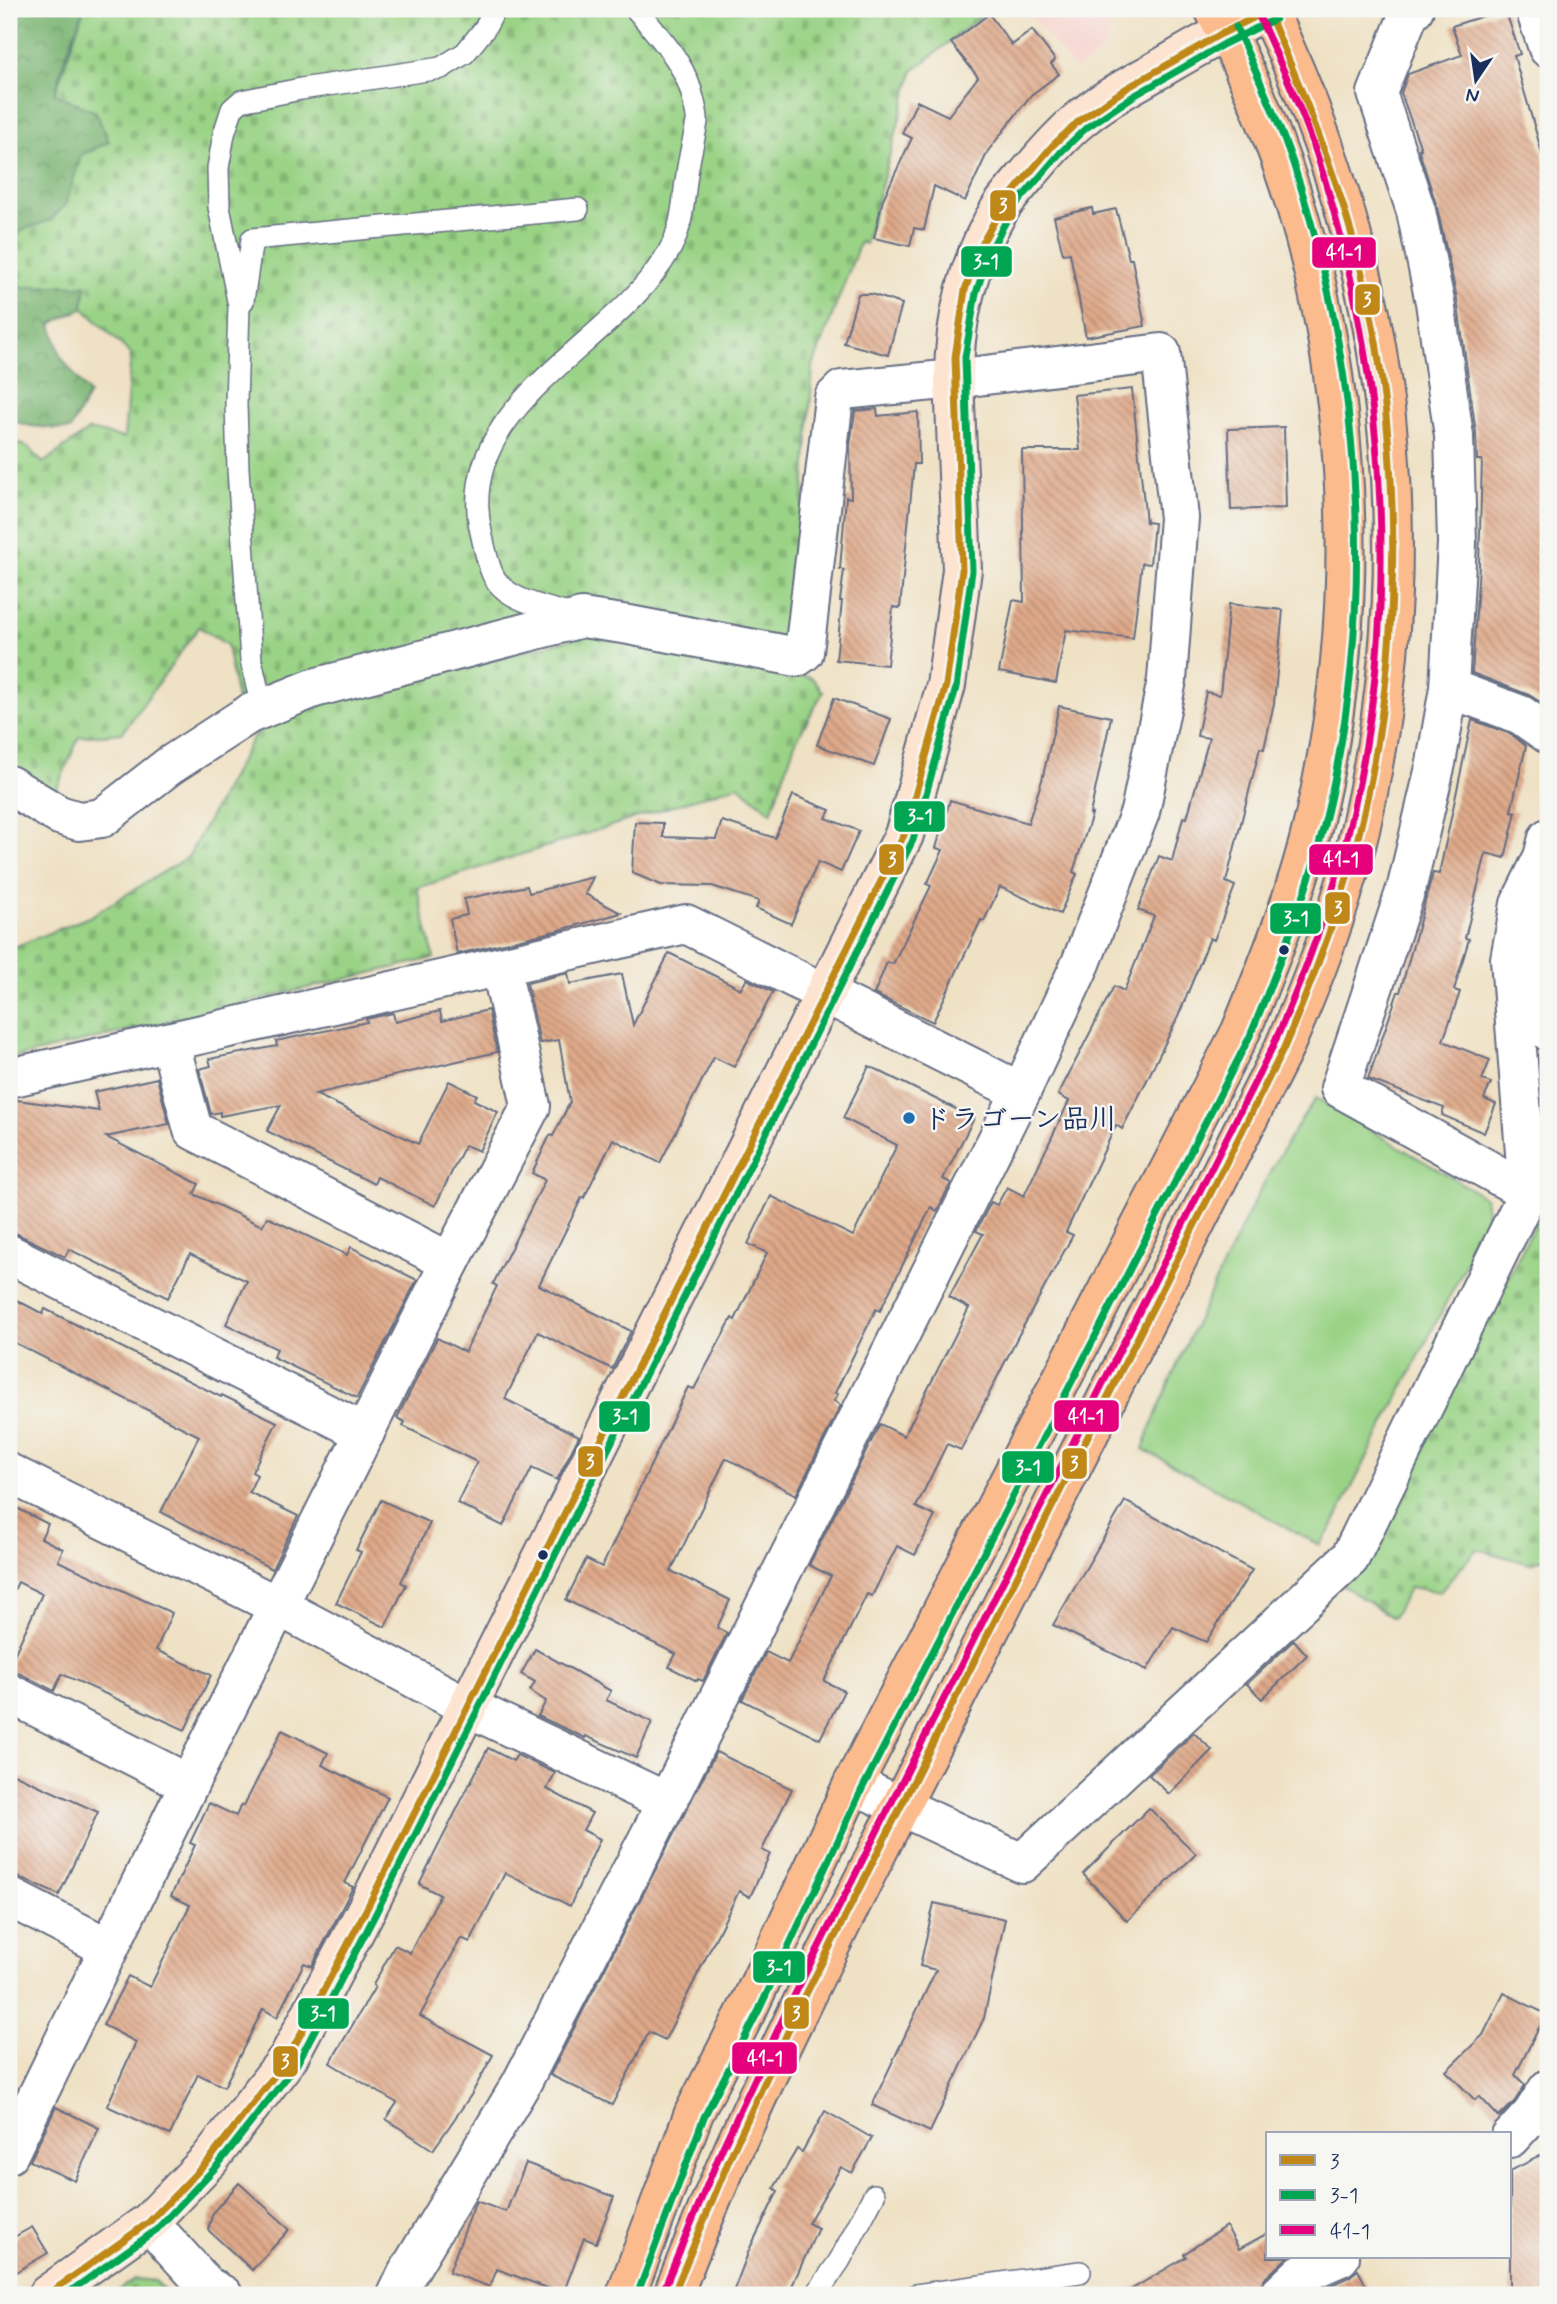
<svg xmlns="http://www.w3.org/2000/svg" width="1557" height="2304" viewBox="0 0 1557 2304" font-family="Mynerve,'Klee One',sans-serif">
<defs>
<pattern id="forest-crowns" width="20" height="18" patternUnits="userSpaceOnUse" patternTransform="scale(1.75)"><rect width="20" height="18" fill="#7bb573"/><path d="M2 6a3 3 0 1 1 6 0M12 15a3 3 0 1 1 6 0" fill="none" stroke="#649462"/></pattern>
<pattern id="cemetery-stones" width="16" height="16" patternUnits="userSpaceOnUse" patternTransform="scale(1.75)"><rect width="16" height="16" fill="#9ad386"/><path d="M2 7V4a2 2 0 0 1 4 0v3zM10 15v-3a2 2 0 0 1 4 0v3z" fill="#84b576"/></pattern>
<pattern id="building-back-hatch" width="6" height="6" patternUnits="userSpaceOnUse" patternTransform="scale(1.75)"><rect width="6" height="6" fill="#dfa989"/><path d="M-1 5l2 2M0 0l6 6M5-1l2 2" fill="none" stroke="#b48a73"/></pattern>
</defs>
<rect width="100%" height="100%" fill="#f6f6f2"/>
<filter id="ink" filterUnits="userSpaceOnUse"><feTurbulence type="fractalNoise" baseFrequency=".0143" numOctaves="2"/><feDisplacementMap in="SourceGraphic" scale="14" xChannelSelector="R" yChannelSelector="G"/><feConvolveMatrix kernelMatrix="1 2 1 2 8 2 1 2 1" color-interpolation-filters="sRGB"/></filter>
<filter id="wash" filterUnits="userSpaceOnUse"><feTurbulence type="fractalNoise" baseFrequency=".00686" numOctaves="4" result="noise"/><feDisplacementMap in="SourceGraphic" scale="28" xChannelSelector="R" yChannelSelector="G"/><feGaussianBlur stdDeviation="1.57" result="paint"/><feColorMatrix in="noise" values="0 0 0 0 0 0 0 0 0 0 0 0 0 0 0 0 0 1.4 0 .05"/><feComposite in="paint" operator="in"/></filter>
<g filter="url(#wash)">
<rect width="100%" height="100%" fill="#efe1c4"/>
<path fill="#f7d0cb" d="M 1025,9 L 1117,9 L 1103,51 L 1076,70 Z"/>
<g fill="url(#forest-crowns)" stroke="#4b7268" stroke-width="2">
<path d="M 9,9 L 84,9 L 64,61 L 55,93 L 96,112 L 109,142 L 81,155 L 66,204 L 51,220 L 22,230 L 9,246 Z"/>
<path d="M 9,281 L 24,287 L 86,285 L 83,308 L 51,324 L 61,357 L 89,394 L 70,430 L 31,426 L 9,420 Z"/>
</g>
<g fill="url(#cemetery-stones)" stroke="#5a8172" stroke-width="2">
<path d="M 84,9 L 990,9 L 913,71 L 865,244 L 860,242 L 813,366 L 794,633 L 783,643 L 592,610 L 237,701 L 227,645 L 199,627 L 122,733 L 79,737 L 54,795 L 9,764 L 9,439 L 28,447 L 43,463 L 89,430 L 124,438 L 131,354 L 83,308 L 86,285 L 24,287 L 9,281 L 9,246 L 22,230 L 51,220 L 66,204 L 81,155 L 109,142 L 96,112 L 55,94 Z"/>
<path d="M 597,633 L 812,678 L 823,692 L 795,743 L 771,812 L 738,785 L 417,888 L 434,958 L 9,1059 L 9,949 L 89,917 L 188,857 L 256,732 L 354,692 Z"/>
<path d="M 1545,1204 L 1548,1206 L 1548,1556 L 1530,1564 L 1477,1549 L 1440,1592 L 1410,1587 L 1393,1618 L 1342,1585 L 1371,1550 Z"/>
<path d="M 135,2279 L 155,2281 L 170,2295 L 112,2295 Z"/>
</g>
<path fill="#9ad386" stroke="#5a8172" stroke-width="2" d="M 1316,1098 L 1485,1197 L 1488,1221 L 1330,1530 L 1319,1545 L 1143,1449 C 1162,1395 1187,1343 1211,1291 C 1242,1225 1274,1157 1316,1098 Z"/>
<g id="blocks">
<g fill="url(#building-back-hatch)">
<path d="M 1505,9 L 1520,54 L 1514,56 L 1548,174 L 1548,707 L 1529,695 L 1472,673 L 1479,566 L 1482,460 L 1477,460 L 1476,433 L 1457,299 L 1437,207 L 1420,154 L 1419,149 L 1421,149 L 1401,93 L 1408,74 L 1462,55 L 1452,26 Z"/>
<path d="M 989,14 L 1012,45 L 1032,30 L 1055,60 L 1051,64 L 1059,74 L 1031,95 L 988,151 L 965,201 L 934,186 L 924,230 L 914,228 L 910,246 L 874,238 L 883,199 L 912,138 L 902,133 L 917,101 L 948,116 L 978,77 L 951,43 Z"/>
<path d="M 1092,208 L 1093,214 L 1116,209 L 1129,259 L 1132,259 L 1145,326 L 1086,337 L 1070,253 L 1063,254 L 1054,217 Z"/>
<path d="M 858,294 L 871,294 L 902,304 L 888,355 L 844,343 Z"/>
<path d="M 1132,389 L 1146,522 L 1154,523 L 1150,564 L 1142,563 L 1133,638 L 1066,630 L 1056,683 L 999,672 L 1013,600 L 1024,602 L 1022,450 L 1080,450 L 1074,395 Z"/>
<path d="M 877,409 L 878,416 L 918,412 L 919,464 L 914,464 L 900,608 L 893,607 L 887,665 L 836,660 L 842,601 L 840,601 L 844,570 L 840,569 L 846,497 L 851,498 L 850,445 L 855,411 Z"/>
<path d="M 1284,427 L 1286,508 L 1231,510 L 1228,429 Z"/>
<path d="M 1229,604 L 1283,610 L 1274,703 L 1264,749 L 1260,748 L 1226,882 L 1235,886 L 1214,940 L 1210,938 L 1178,1017 L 1146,1082 L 1122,1129 L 1116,1125 L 1066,1232 L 1073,1235 L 1017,1338 L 961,1450 L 947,1444 L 916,1507 L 935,1516 L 915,1555 L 897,1546 L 872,1596 L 867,1594 L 824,1681 L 844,1691 L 820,1739 L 742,1700 L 766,1652 L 788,1663 L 831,1576 L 809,1565 L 880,1424 L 904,1436 L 969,1308 L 949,1297 L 983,1234 L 976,1231 L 991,1202 L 997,1205 L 1007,1187 L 1024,1196 L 1069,1101 L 1058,1095 L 1114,986 L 1124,991 L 1154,916 L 1138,910 L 1159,856 L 1172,861 L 1183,817 L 1187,818 L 1209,738 L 1197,736 L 1206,692 L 1220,695 Z"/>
<path d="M 834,698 L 891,719 L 874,766 L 817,745 Z"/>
<path d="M 1059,706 L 1111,717 L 1090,814 L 1092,814 L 1073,872 L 1077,874 L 1060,914 L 1000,887 L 984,921 L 981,920 L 933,1022 L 874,994 L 887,962 L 893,964 L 931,886 L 927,884 L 943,850 L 936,848 L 950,800 L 1028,823 L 1042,780 Z"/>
<path d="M 1472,720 L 1511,734 L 1526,746 L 1511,811 L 1516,812 L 1505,858 L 1486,853 L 1465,938 L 1469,939 L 1454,990 L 1460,992 L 1443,1041 L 1490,1060 L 1482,1080 L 1491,1083 L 1484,1099 L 1496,1104 L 1484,1133 L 1442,1115 L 1444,1108 L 1368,1079 L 1398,992 L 1400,992 L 1433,873 L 1439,874 Z"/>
<path d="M 793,795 L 830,810 L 826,818 L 859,831 L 841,872 L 818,862 L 791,924 L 756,908 L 759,901 L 712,886 L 661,885 L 632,873 L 635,822 L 663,823 L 663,837 L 716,839 L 722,821 L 775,838 Z"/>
<path d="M 593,877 L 585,894 L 621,913 L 560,930 L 457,954 L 450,919 L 467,915 L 464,899 L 527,886 L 529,893 Z"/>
<path d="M 669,953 L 741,989 L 747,979 L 773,992 L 734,1067 L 714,1057 L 660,1163 L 613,1139 L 584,1198 L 582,1197 L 539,1285 L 631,1331 L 612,1369 L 538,1332 L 505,1399 L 579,1436 L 557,1480 L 532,1468 L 503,1526 L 457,1503 L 477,1462 L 403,1426 L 405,1422 L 397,1418 L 437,1338 L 465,1352 L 497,1286 L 493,1284 L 545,1180 L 532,1173 L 550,1135 L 553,1136 L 570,1102 L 559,1040 L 540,1043 L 527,983 L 568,973 L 570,984 L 622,974 L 633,1025 Z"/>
<path d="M 488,1010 L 497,1052 L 315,1094 L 418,1144 L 449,1081 L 477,1095 L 474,1100 L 498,1112 L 479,1151 L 465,1145 L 435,1206 L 377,1177 L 374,1184 L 267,1131 L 281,1105 L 220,1116 L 220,1112 L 211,1114 L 199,1069 L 211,1066 L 209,1059 L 277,1046 L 276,1041 L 367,1022 L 366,1019 L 393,1013 L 395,1022 L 440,1011 L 442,1021 Z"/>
<path d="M 869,1066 L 974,1118 L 943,1179 L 951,1183 L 937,1211 L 931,1207 L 880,1311 L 876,1309 L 835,1393 L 838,1394 L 834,1401 L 841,1405 L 796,1495 L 726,1458 L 671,1571 L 730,1600 L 717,1628 L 727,1633 L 703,1681 L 698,1679 L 697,1681 L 669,1667 L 676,1654 L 566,1600 L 586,1559 L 602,1567 L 688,1387 L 694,1389 L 732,1318 L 735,1320 L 767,1253 L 748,1244 L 771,1196 L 853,1236 L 897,1145 L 843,1118 Z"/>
<path d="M 157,1078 L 169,1124 L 106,1137 L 199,1184 L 194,1194 L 262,1226 L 267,1217 L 347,1255 L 351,1247 L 417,1280 L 357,1398 L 273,1357 L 277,1349 L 226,1324 L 247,1281 L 190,1254 L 168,1298 L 69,1249 L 65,1257 L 9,1230 L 9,1099 L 99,1111 L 94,1092 Z"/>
<path d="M 9,1296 L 43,1314 L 45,1309 L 221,1397 L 222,1395 L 234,1401 L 277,1422 L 252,1472 L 257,1475 L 249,1492 L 298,1516 L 272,1569 L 161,1512 L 199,1436 L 9,1340 Z"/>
<path d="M 381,1500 L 430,1523 L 401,1582 L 406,1585 L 385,1627 L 336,1603 L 361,1552 L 356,1550 Z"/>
<path d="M 1125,1501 L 1252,1570 L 1206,1642 L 1173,1627 L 1147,1670 L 1053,1625 Z"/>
<path d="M 9,1504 L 48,1524 L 41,1538 L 63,1549 L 58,1561 L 172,1613 L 156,1650 L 211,1675 L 185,1730 L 62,1674 L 54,1691 L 19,1673 L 9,1671 L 9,1666 L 42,1594 L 18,1582 L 9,1600 Z"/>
<path d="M 1294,1640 L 1307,1655 L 1262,1699 L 1247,1684 Z"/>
<path d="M 535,1649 L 611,1691 L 606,1700 L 652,1722 L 636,1758 L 586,1736 L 585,1738 L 538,1716 L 546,1701 L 530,1691 L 535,1682 L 521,1674 Z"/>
<path d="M 282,1730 L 328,1753 L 322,1765 L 388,1797 L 345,1883 L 353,1887 L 312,1966 L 304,1963 L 277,2017 L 263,2009 L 224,2087 L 198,2074 L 170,2135 L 107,2106 L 136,2042 L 103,2025 L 128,1976 L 150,1987 L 190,1905 L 171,1896 L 195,1845 L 190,1843 L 209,1803 L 236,1816 L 241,1805 L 244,1806 Z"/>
<path d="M 1194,1733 L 1212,1750 L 1169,1794 L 1149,1775 Z"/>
<path d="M 488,1748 L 513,1761 L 517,1755 L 555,1773 L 547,1789 L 592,1813 L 583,1830 L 600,1839 L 570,1906 L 505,1873 L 470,1942 L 461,1938 L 420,2016 L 493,2055 L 471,2095 L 433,2150 L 386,2119 L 397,2103 L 330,2063 L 375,1987 L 373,1985 L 395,1945 L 410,1953 L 440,1895 L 419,1884 Z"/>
<path d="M 716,1752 L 792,1789 L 762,1850 L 770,1854 L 750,1897 L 739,1891 L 665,2040 L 649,2032 L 612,2105 L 550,2075 Z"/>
<path d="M 9,1772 L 98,1812 L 59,1895 L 9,1873 Z"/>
<path d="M 1149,1808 L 1196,1854 L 1127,1921 L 1083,1874 Z"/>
<path d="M 934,1903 L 1005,1919 L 984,2018 L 930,2132 L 872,2105 L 936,1970 L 920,1966 Z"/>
<path d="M 1504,1993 L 1546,2014 L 1515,2075 L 1525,2085 L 1515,2101 L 1499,2117 L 1479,2096 L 1475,2100 L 1446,2071 L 1483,2035 Z"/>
<path d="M 56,2107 L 99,2128 L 75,2181 L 30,2161 Z"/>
<path d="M 825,2111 L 872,2138 L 852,2173 L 841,2167 L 808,2223 L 818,2228 L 788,2295 L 732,2295 L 750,2248 L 778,2191 L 774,2188 L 797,2149 L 802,2152 Z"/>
<path d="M 1548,2152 L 1548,2295 L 1510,2295 L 1510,2171 Z"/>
<path d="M 526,2163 L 614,2197 L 596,2243 L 584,2238 L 563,2294 L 497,2269 L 490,2287 L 449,2272 L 476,2201 L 506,2212 Z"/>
<path d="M 239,2183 L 290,2229 L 252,2270 L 208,2230 L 213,2212 Z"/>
<path d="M 1226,2226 L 1239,2249 L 1268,2233 L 1268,2257 L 1288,2257 L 1264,2279 L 1258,2292 L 1253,2295 L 1122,2295 L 1186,2257 L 1184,2254 Z"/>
<path d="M 32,2227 L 48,2253 L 9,2276 L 9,2240 Z"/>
<path d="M 1358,2270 L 1371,2295 L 1310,2295 L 1349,2277 Z"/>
</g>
</g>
</g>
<g filter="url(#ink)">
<use href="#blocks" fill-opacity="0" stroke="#656d82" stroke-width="2"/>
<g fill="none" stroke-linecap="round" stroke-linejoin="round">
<g stroke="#656d82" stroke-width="24">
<g id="lane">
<path d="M 243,301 L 252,239 L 578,209"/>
<path d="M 574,616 C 548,607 504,602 492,573 C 487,561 484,545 481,532 C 452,403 617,345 669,251 C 683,227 683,201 687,174 C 689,157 694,140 697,122 C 698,116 695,108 694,102 C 686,63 660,38 636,9"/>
<path d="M 262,708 L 251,660 L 238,469 L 236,404 L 239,306 L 219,207 L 218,168 L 224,134 L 232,109 L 241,101 L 301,89 L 441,68 L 465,53 L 485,28 L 495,9"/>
<path d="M 816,2295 L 840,2260 L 874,2195"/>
<path d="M 916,2295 L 1080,2272"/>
</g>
</g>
<g stroke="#656d82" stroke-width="42">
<g id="street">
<path d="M 1414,9 L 1410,11 L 1377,93 L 1416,211 L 1435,302 L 1454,436 L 1457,543 L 1449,688 L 1436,763 L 1407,886 L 1340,1088 L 1528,1192"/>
<path d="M 1535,9 L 1548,48"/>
<path d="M 1449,688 L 1521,715 L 1548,734"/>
<path d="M 9,785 L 59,815 L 79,821 L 102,818 L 169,766 L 249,714 L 314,688 L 582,618 L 629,625 L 797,657 L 804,652 L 834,398 L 842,390 L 954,379 L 1161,353 L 1179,518 L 1167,680 L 1140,812 L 1081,963 L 1021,1092 L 667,1802 L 521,2084 L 407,2274 L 397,2295"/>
<path d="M 1542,890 L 1540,930 L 1548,1031"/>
<path d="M 170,1043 L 193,1130 L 450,1262"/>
<path d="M 9,1078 L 686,924 L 1021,1092"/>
<path d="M 9,1254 L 365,1433"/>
<path d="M 9,1473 L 278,1606 L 468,1707 L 667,1802"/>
<path d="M 9,1693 L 189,1784"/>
<path d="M 853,1784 L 1022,1863 L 1350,1558 L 1528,1192 L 1510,959 L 1520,904 L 1543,857 L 1548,838"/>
<path d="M 9,1897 L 109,1948"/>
<path d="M 1510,2138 L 1532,2114 L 1548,2089"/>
<path d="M 9,2154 L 189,1784 L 450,1262 L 531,1106 L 501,968"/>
<path d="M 149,2222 L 207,2286 L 223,2295"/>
<path d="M 1279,2295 L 1301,2274 L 1340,2257"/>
</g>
</g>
<g stroke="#656d82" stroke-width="42">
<path id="secondary" d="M 47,2295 L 149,2222 L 209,2160 L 288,2058 L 367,1908 L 904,835 L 946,685 L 962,570 L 954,379 C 954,319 969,259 1001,207 C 1011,193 1024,179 1035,166 C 1051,147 1067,129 1087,114 C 1112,94 1141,80 1168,64 C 1202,44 1236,25 1271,9"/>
</g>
<g stroke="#656d82" stroke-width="42">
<g id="primary">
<path d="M 626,2295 L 694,2113 L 749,2006 L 853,1784 L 1241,1031 C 1269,962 1297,893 1314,820 C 1377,548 1346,256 1214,9"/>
<path d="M 673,2295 C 746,2104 842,1923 934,1740 C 1050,1510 1167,1280 1283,1050 C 1314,979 1342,906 1360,830 C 1425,546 1393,271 1267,9"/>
</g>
</g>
<use href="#lane" stroke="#fff" stroke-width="21"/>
<use href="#street" stroke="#fff" stroke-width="38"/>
<use href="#secondary" stroke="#fde4d1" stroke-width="38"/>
<use href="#primary" stroke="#fbbb8c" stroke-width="38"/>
<g stroke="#f6f6f2" stroke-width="12">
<g id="bus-1">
<path d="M 47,2295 L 149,2222 L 209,2160 L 288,2058 L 367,1908 L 904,835 L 946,685 L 962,570 L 955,357 L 965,290 L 980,247 L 1005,202 L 1053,145 L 1080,120 L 1127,88 L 1219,35 L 1271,9"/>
<path d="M 673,2295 L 732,2153 L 796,2014 L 1283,1050 C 1310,987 1335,923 1353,857 C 1408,653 1407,408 1343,205 C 1322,138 1295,74 1267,9"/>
</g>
</g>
<g stroke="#f6f6f2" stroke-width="12">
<g id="bus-2">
<path d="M 65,2295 L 156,2230 L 217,2166 L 297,2064 L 376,1913 L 913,840 L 956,688 L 972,571 L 965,357 L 976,293 L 990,251 L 1013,208 L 1061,152 L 1086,128 L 1132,97 L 1224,44 L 1275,19"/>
<path d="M 637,2295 L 704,2117 L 759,2010 L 862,1789 L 1250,1036 C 1275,976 1299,915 1317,852 C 1379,628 1366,383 1293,163 C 1277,117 1256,72 1236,27"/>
</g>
</g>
<g stroke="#f6f6f2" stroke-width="12">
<path id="bus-3" d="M 663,2291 L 722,2149 L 787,2010 L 1273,1046 C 1300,985 1324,923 1341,860 C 1404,629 1390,384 1318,158 C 1302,108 1279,61 1258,14"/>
</g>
<use href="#bus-1" stroke="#c08818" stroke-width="7"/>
<use href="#bus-2" stroke="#00a651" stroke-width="7"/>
<use href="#bus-3" stroke="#e5007d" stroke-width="7"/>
</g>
</g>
<g fill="#1b2f5e" stroke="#f6f6f2" stroke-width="2.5">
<circle cx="1284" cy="950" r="6"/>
<circle cx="543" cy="1555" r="6"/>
</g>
<circle fill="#1f6fb2" stroke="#f6f6f2" stroke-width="2.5" cx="909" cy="1118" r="7"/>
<g text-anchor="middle" stroke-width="5" stroke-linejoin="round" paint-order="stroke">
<g font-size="28" font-weight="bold" fill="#1b2f5e" stroke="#f6f6f2" text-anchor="start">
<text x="923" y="1128">ドラゴーン品川</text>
</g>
</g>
<g stroke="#f6f6f2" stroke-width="2.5">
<rect x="989" y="189" width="28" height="33" rx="7" fill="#c08818"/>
<rect x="1311" y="236" width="66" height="33" rx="7" fill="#e5007d"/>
<rect x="960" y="245" width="53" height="33" rx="7" fill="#00a651"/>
<rect x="1354" y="283" width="27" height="33" rx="7" fill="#c08818"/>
<rect x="893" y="800" width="53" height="33" rx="7" fill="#00a651"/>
<rect x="1308" y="843" width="66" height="33" rx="7" fill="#e5007d"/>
<rect x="878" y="843" width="27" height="33" rx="7" fill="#c08818"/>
<rect x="1324" y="891" width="27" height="34" rx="7" fill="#c08818"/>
<rect x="1269" y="902" width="53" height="33" rx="7" fill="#00a651"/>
<rect x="1053" y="1399" width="67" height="34" rx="7" fill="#e5007d"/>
<rect x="598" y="1400" width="53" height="33" rx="7" fill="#00a651"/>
<rect x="577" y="1445" width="27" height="33" rx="7" fill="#c08818"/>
<rect x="1061" y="1447" width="27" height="33" rx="7" fill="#c08818"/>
<rect x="1001" y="1450" width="54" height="34" rx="7" fill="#00a651"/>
<rect x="752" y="1950" width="54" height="34" rx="7" fill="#00a651"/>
<rect x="783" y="1996" width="27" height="34" rx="7" fill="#c08818"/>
<rect x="297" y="1997" width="53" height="33" rx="7" fill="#00a651"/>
<rect x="731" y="2041" width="67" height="34" rx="7" fill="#e5007d"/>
<rect x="272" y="2045" width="27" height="33" rx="7" fill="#c08818"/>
</g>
<g font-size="19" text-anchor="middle" font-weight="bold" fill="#fff">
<text x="1003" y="212">3</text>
<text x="1344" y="259">41-1</text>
<text x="986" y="268">3-1</text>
<text x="1367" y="306">3</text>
<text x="920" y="823">3-1</text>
<text x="1341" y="866">41-1</text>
<text x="892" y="866">3</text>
<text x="1338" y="915">3</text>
<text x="1296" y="925">3-1</text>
<text x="1086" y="1423">41-1</text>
<text x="625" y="1423">3-1</text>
<text x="590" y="1468">3</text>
<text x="1074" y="1470">3</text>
<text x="1028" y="1474">3-1</text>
<text x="779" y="1974">3-1</text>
<text x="796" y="2020">3</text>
<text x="323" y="2020">3-1</text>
<text x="765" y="2065">41-1</text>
<text x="285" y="2068">3</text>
</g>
<rect width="1557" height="2304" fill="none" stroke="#f6f6f2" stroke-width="35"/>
<rect x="1266" y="2132" width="245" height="126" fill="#f6f6f2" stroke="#9ea6b7" stroke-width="2"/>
<rect x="1280" y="2155" width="35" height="10" fill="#c08818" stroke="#9ea6b7" stroke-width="2"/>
<text x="1330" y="2168" font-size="21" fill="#1b2f5e">3</text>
<rect x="1280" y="2190" width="35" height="10" fill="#00a651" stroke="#9ea6b7" stroke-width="2"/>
<text x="1330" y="2202" font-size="21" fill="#1b2f5e">3-1</text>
<rect x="1280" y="2225" width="35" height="10" fill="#e5007d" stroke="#9ea6b7" stroke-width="2"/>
<text x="1330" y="2238" font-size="21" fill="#1b2f5e">41-1</text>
<g transform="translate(1476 80) rotate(193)" stroke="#f6f6f2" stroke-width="5" paint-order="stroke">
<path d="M0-5L12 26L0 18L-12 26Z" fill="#1b2f5e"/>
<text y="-10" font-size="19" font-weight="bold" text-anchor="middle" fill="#1b2f5e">N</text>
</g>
</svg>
